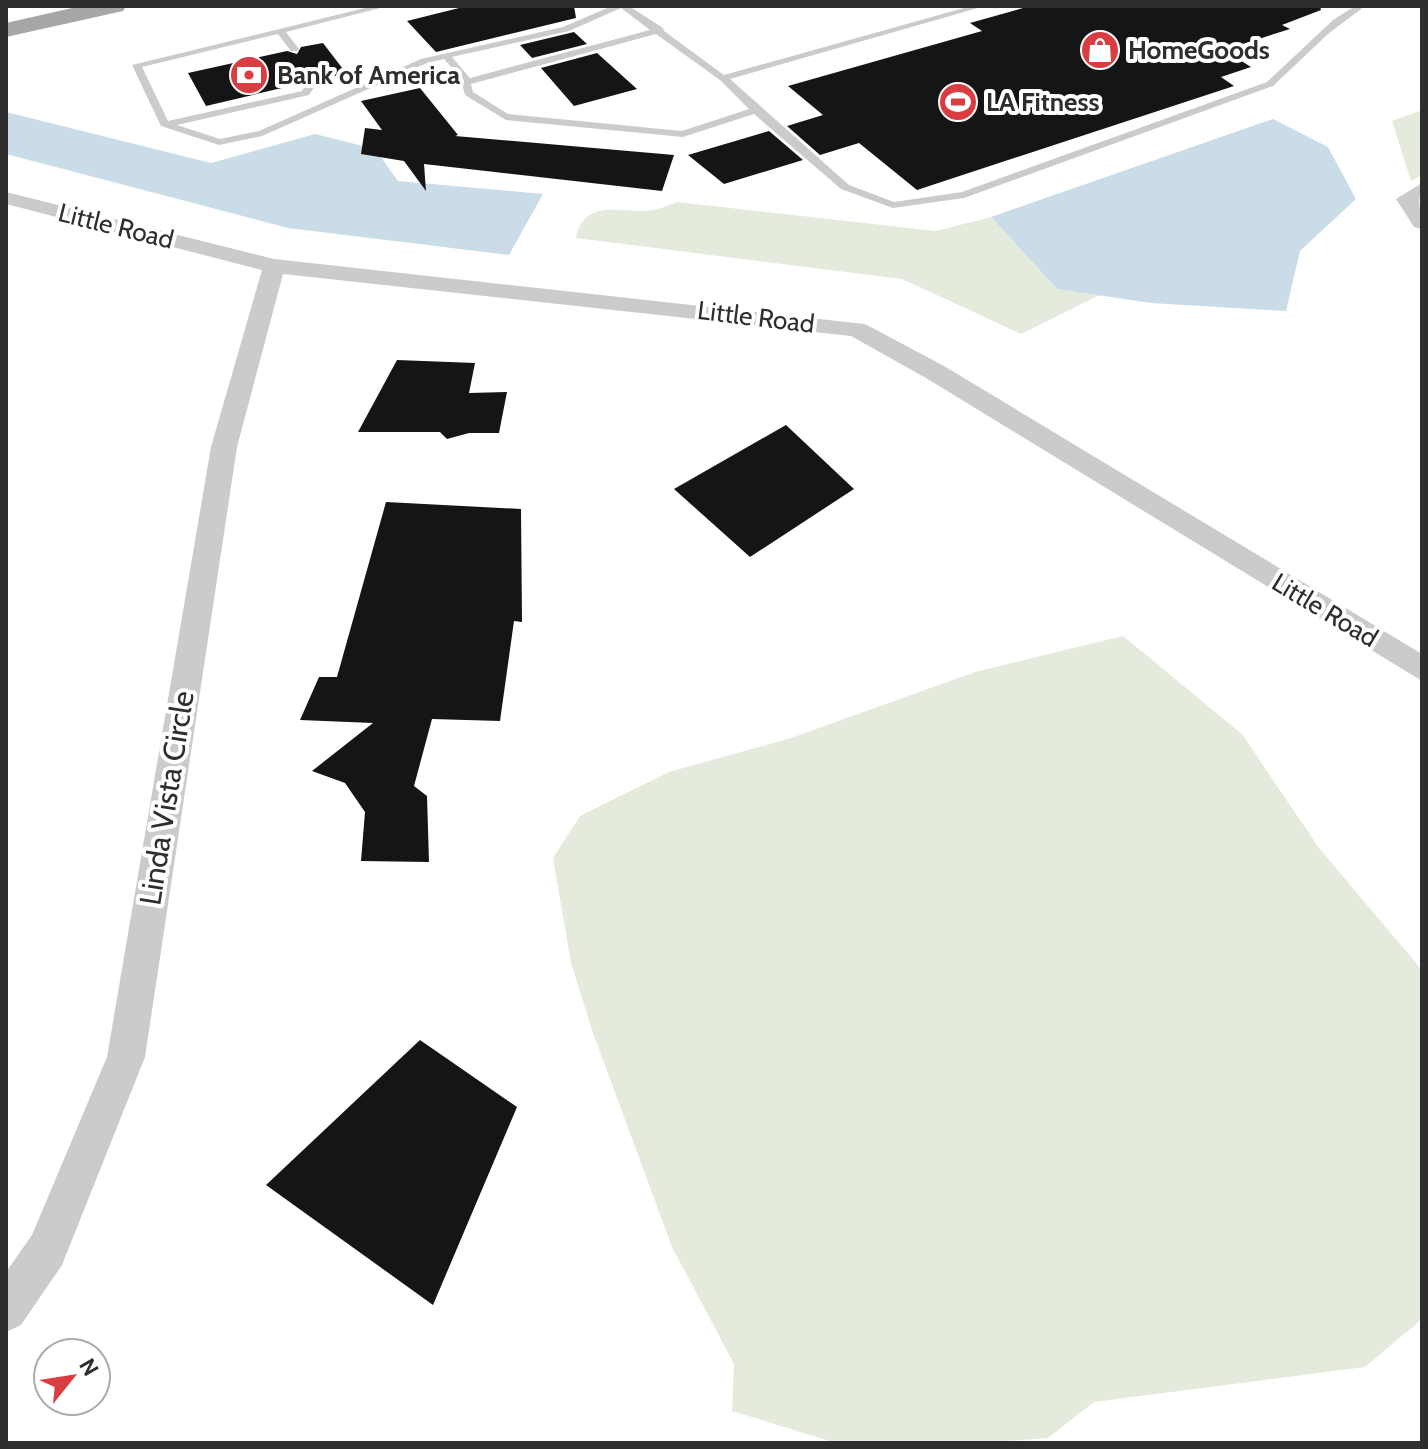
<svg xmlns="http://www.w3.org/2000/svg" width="1428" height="1449" viewBox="0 0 1428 1449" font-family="Cabin,sans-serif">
<rect width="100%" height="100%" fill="#fff"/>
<g fill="#e4ebdd">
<path d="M 1422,110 L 1422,175 L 1411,181 L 1392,121 Z"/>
<path d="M 677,202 L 936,231 L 991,217 L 1057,289 L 1100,295 L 1021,334 L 902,279 L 576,238 C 584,197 622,214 652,210 C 661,209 669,205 677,202 Z"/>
<path d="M 1123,636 L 1242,734 L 1319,848 L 1422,970 L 1422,1319 L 1365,1367 L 1094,1402 L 1048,1438 L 981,1443 L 836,1443 L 732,1411 L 734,1364 L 672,1247 L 593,1033 L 571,963 L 553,858 L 580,816 L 669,772 L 791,738 L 975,672 Z"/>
</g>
<g fill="#cbdce9">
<path d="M 6,112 L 211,163 L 315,134 L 375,149 L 398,181 L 543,194 L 509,255 L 288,228 L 6,154 Z"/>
<path d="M 1273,119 L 1328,147 L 1356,199 L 1300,251 L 1286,311 L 1151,303 L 1057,289 L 991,217 Z"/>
</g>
<g fill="#151515">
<path d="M 467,6 L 574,6 L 576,18 L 436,52 L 407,21 Z"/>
<path d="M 1030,6 L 1320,6 L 1321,10 L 1282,25 L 1290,29 L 1224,50 L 1251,67 L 1221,77 L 1234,86 L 917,190 L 859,143 L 820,155 L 787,126 L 823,115 L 788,86 L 982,31 L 970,23 Z"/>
<path d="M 574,32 L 587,44 L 532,58 L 520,45 Z"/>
<path d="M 323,43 L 346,73 L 323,79 L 316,68 L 308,67 L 303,83 L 206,106 L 188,73 L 287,51 L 297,54 L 301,47 Z"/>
<path d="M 597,53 L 637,89 L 574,106 L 541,68 Z"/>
<path d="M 420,88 L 458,135 L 455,136 L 674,155 L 662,191 L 424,164 L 426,191 L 404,161 L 361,154 L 365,128 L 382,130 L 361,101 Z"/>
<path d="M 769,131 L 803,160 L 724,184 L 688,155 Z"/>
<path d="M 397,360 L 475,363 L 469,393 L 507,392 L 499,433 L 469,433 L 447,439 L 440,432 L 358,432 Z"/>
<path d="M 786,425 L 854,489 L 750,557 L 674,489 Z"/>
<path d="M 386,502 L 521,509 L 522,622 L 514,621 L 500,721 L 432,719 L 414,786 L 427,796 L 429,862 L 361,861 L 365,812 L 345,783 L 312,771 L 373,723 L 300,720 L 319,677 L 337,677 Z"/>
<path d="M 420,1040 L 517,1107 L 433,1305 L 266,1185 Z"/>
</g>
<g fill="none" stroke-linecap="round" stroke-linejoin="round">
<path fill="#cbcbcb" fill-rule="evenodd" d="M 373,6 L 388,6 L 286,32 L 299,49 L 297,51 L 291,51 L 278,34 L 142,67 L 168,121 L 302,91 L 310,78 L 308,70 L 314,70 L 320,78 L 309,95 L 177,125 L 220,139 L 259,131 L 421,59 L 563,27 L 612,6 L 629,6 L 663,28 L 664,31 L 724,75 L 971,6 L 985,6 L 730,79 L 849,185 L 894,202 L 962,192 L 1267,82 L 1333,20 L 1355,6 L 1365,6 L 1328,34 L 1273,86 L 964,198 L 893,208 L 841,189 L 754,114 L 683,137 L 506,120 L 465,95 L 460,77 L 444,59 L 427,63 L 262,136 L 219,145 L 161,126 L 132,65 ZM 621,8 L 650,30 L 470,78 L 452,57 L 569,31 ZM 656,34 L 720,80 L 749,109 L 682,131 L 508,114 L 473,92 L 471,84 Z"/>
<g fill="#cbcbcb" fill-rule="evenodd">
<path d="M 1422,183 L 1419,201 L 1422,229 L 1414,227 L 1396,199 Z"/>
<path d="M 6,192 L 274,259 L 865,324 L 944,366 L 1422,654 L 1422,681 L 926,378 L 851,336 L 283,274 L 237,447 L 145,1057 L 62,1265 L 21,1325 L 6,1332 L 6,1272 L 32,1235 L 107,1057 L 211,447 L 262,270 L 6,204 Z"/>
</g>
<path fill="#a6a6a6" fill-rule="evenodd" d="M 81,6 L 126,6 L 123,11 L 6,37 L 6,23 Z"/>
</g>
<defs>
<g id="shop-disc" transform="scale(2)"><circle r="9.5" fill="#d93d42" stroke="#fff"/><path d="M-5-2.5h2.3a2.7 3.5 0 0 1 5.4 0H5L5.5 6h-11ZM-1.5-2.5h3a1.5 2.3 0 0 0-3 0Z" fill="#fff"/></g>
<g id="bank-disc" transform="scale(2)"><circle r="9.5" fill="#d93d42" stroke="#fff"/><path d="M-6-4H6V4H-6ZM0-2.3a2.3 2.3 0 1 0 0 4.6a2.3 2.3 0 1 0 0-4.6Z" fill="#fff"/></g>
<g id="stadium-disc" transform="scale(2)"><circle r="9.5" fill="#d93d42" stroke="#fff"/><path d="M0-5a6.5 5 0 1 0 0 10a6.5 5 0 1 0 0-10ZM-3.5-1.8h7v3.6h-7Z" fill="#fff"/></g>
</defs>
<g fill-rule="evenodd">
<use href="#shop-disc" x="1100" y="50"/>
<use href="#bank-disc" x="249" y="75"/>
<use href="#stadium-disc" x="958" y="102"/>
</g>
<g text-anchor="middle" stroke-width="8" stroke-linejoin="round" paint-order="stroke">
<g font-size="26" font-weight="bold" fill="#2e2e2e" stroke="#fff" text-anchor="start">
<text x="1128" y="59">HomeGoods</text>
<text x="277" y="84">Bank of America</text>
<text x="986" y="111">LA Fitness</text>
</g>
<g font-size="26" fill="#2e2e2e" stroke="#fff">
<text transform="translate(116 226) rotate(14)" y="9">Little Road</text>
<text transform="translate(756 317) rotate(7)" y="9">Little Road</text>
<text transform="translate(1325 610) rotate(31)" y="9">Little Road</text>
</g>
<g font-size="30" fill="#2e2e2e" stroke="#fff">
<text transform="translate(167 798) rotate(-81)" y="10">Linda Vista Circle</text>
</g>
</g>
<rect width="1428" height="1449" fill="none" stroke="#2e2e2e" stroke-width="16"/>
<g transform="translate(72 1377) rotate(60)"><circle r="38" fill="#ffffff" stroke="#ababab" stroke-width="2"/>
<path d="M0-6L14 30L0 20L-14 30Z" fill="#d93d42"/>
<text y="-12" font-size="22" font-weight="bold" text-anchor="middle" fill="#2e2e2e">N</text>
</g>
</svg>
